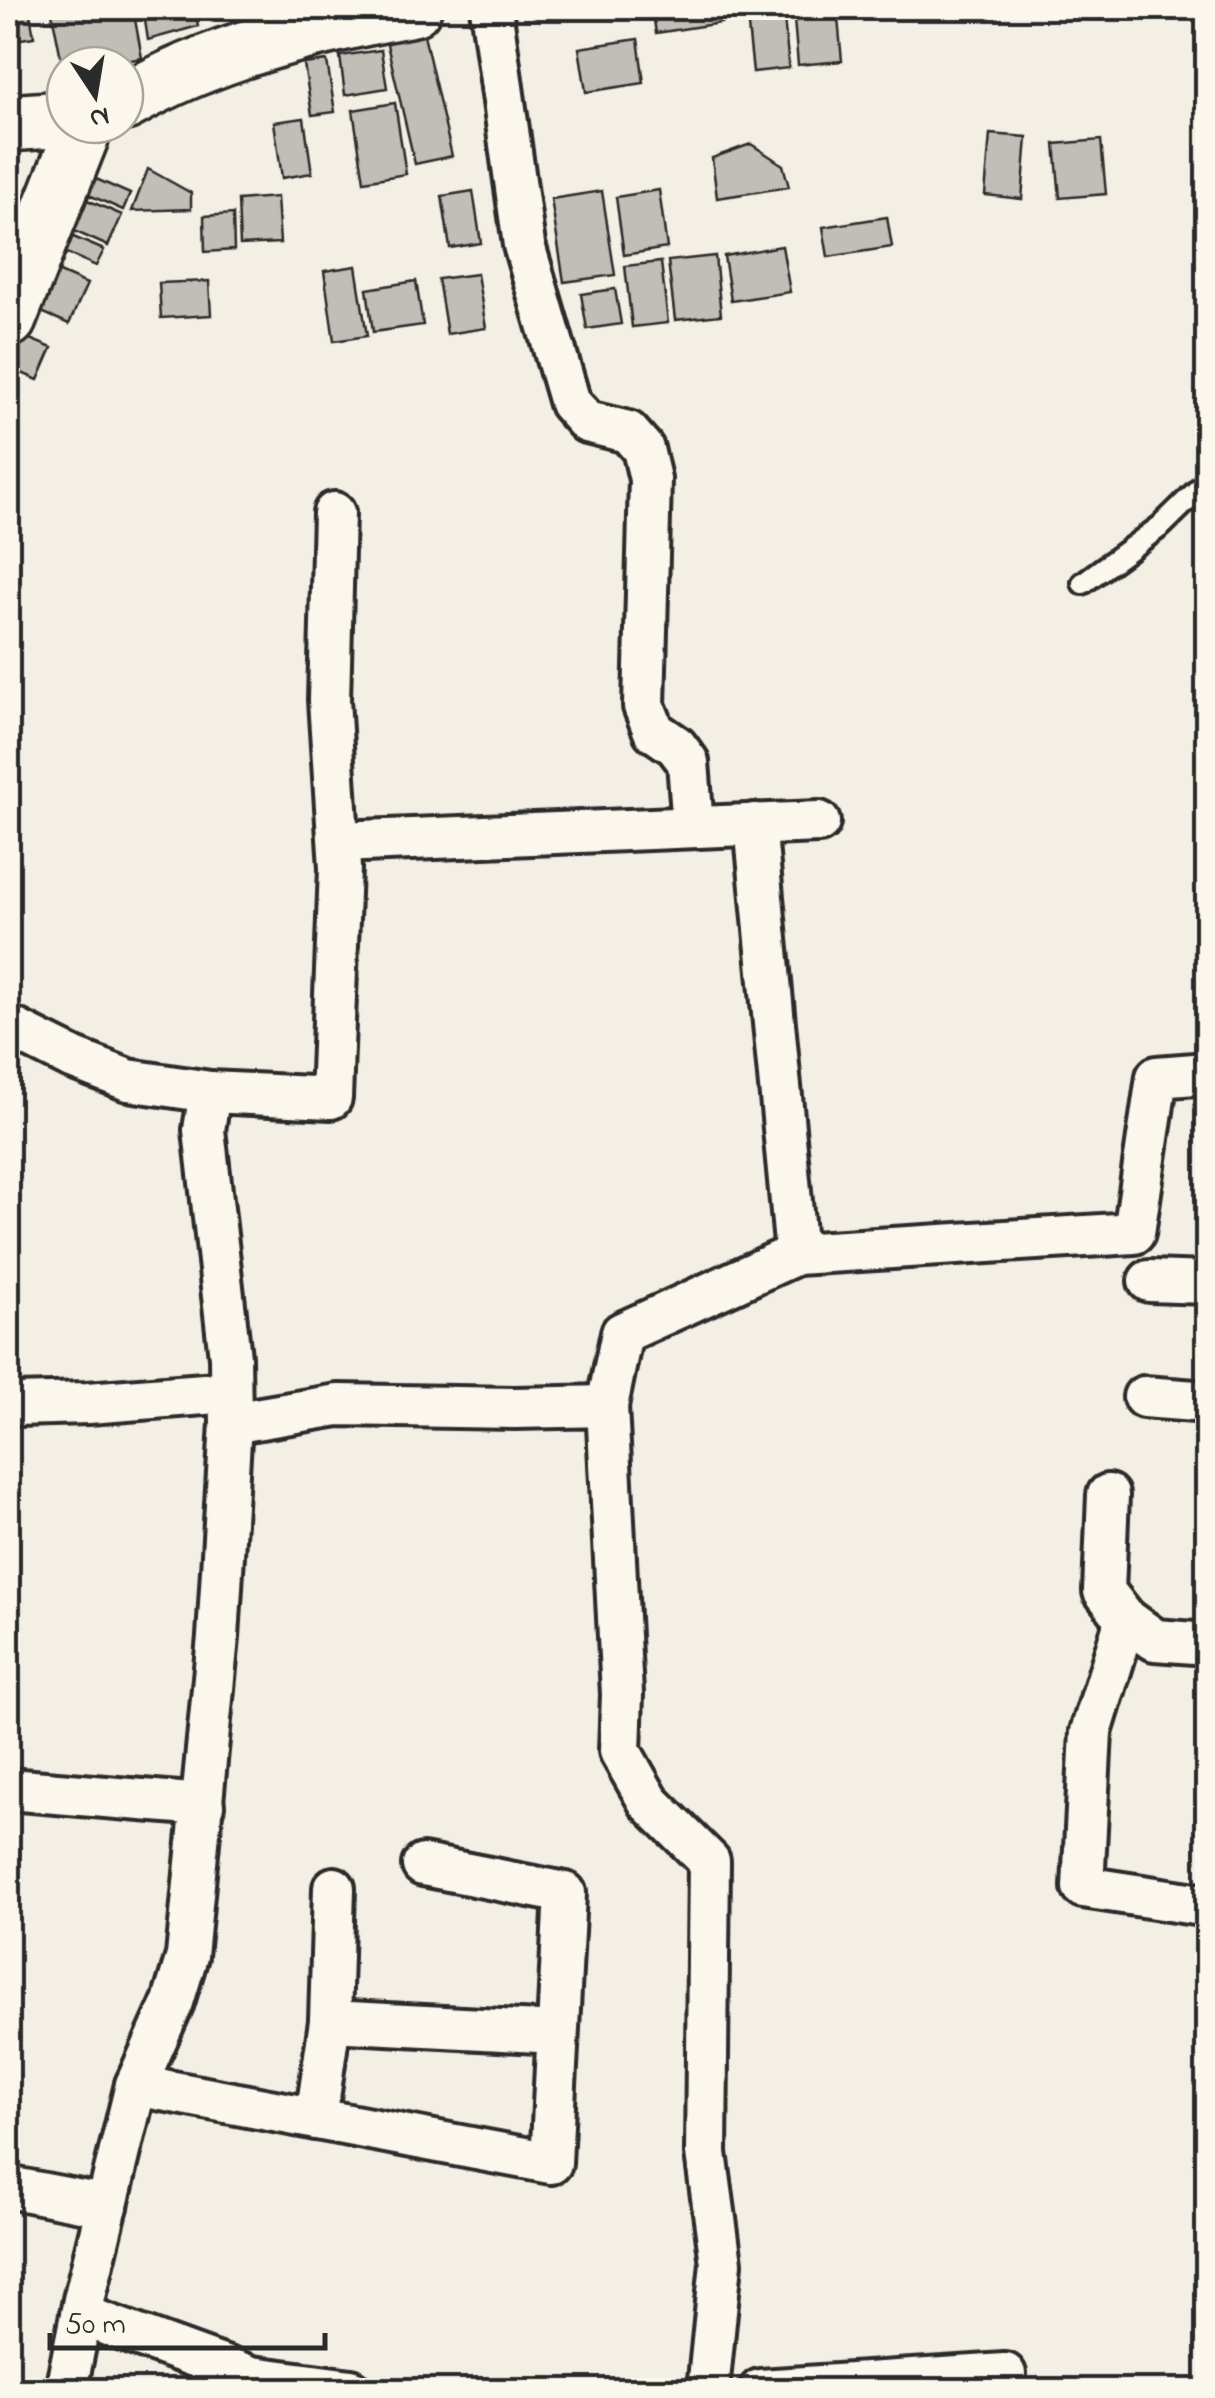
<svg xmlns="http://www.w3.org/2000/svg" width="1215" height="2398" viewBox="0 0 1215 2398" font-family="'Indie Flower',sans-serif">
<rect width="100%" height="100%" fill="#f3efe4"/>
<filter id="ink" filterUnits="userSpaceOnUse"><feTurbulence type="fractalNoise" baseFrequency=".01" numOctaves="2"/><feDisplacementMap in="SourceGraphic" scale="20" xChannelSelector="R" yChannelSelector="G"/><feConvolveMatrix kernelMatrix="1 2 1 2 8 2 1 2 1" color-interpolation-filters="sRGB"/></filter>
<g filter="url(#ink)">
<g fill="#c0beb6" stroke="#2b2b2b" stroke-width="2.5">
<path d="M 8,8 L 29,8 L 34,37 L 8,41 Z"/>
<path d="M 51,8 L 133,8 L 142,58 L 104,65 L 65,65 L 64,73 Z"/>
<path d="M 143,8 L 195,8 L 198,26 L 148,40 Z"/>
<path d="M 652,8 L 718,8 L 721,23 L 656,33 Z"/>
<path d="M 746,8 L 783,8 L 789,68 L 753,72 Z"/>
<path d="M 793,8 L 837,8 L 842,61 L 798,65 Z"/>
<path d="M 1094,8 L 1131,8 L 1131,18 L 1093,17 Z"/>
<path d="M 423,31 L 452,156 L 415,164 L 386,40 Z"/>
<path d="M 638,39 L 644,83 L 586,92 L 579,48 Z"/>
<path d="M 381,50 L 387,88 L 345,95 L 340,56 Z"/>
<path d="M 327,61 L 335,112 L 312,115 L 304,64 Z"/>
<path d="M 395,103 L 406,174 L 364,181 L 353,110 Z"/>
<path d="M 304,118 L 312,173 L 282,178 L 274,122 Z"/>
<path d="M 990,134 L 1027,137 L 1022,199 L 985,195 Z"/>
<path d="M 1101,140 L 1106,194 L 1060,198 L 1055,144 Z"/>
<path d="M 751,144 L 783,165 L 789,187 L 717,198 L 712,158 Z"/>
<path d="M 148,169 L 191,193 L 191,209 L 132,211 Z"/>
<path d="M 87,175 L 130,194 L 123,210 L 80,191 Z"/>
<path d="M 659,190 L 667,248 L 624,255 L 616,197 Z"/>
<path d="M 473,191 L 481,243 L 450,248 L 442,196 Z"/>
<path d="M 602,191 L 615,275 L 564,282 L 551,199 Z"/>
<path d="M 78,196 L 122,215 L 108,246 L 65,227 Z"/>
<path d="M 277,197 L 280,243 L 240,245 L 238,200 Z"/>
<path d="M 233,214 L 234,250 L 205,252 L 204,216 Z"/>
<path d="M 887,217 L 892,247 L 828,257 L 823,227 Z"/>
<path d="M 71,236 L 104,250 L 96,266 L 64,252 Z"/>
<path d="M 782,246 L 790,292 L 731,301 L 724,256 Z"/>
<path d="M 715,256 L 721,315 L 675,320 L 668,261 Z"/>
<path d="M 661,262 L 668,323 L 632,327 L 625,266 Z"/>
<path d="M 356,266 L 367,336 L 334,341 L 324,271 Z"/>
<path d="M 53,269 L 87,284 L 69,324 L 35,309 Z"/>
<path d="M 477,274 L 486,328 L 447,334 L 438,279 Z"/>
<path d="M 209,281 L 211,315 L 161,318 L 159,283 Z"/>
<path d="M 416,281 L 423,325 L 373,332 L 367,289 Z"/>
<path d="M 615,289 L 621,324 L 587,329 L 581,294 Z"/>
<path d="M 20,335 L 52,348 L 38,380 L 8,367 Z"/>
</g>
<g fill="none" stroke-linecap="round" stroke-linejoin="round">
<g stroke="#2b2b2b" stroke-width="28">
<path id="lane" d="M 1083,583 L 1161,526 L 1208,480"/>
</g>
<g stroke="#2b2b2b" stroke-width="48">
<g id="street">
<path d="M 491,8 L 524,245 L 570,403 L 587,422 L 628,432 L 643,449 L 650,479 L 644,706 L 654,731 L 676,746 L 688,762 L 693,827"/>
<path d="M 755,824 L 796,1254"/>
<path d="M 339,842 L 819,822"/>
<path d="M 8,1026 L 72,1058 L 128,1080 L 210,1092 L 204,1130 L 230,1357 L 231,1423 L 218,1637 L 187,1956 L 173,2002 L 136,2085 L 84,2300 L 66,2390"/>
<path d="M 210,1092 L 331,1098 L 340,868 L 329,700 L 334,513"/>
<path d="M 1149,1281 L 1208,1283"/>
<path d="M 1144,1397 L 1208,1402"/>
<path d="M 16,1405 L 88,1403 L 230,1392"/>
<path d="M 607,1406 L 622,1333 L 796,1254 L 1134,1233 L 1157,1077 L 1208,1073"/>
<path d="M 231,1423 L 338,1405 L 515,1408 L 607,1406 L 622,1694 L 620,1751 L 649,1802 L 709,1861 L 706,2153 L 721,2263 L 708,2390"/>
<path d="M 1108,1495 L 1104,1591 L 1126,1619 L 1091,1732 L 1083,1887 L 1208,1906"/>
<path d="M 1126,1619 L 1155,1640 L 1208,1644"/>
<path d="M 8,1789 L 203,1805"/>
<path d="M 330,2021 L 557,2033"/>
<path d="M 136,2085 L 551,2163 L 565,1893 L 423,1865"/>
<path d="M 316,2119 L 330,2021 L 334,1888"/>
<path d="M 8,2187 L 107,2206"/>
<path d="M 81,2315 L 252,2377 L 351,2390"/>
<path d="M 760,2390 L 1005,2374"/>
</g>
</g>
<g stroke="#2b2b2b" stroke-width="62">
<path id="secondary" d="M 8,319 L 85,125"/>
</g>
<g stroke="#2b2b2b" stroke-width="62">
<g id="primary">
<path d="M 125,102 C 211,52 316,26 413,8"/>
<path d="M 8,123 L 65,119"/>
</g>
</g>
<use href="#lane" stroke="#fbf7ec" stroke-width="20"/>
<use href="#street" stroke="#fbf7ec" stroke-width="40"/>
<use href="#secondary" stroke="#fbf7ec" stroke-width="55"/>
<use href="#primary" stroke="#fbf7ec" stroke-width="55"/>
</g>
</g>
<rect width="1215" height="2398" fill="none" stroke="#fbf7ec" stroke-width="40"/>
<rect x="20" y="20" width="1175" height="2358" fill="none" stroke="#2b2b2b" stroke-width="4" filter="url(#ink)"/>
<g transform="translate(95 95) rotate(168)"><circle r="48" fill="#fbf7ec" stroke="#a8a59f" stroke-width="2.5"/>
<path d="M0-8L18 38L0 25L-18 38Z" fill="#2b2b2b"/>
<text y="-15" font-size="28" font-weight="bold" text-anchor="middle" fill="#2b2b2b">N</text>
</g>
<path d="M50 2333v15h275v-15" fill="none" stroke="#2b2b2b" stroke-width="5"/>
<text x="65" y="2333" font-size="30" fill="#2b2b2b" stroke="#fbf7ec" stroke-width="8" paint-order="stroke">50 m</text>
</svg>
